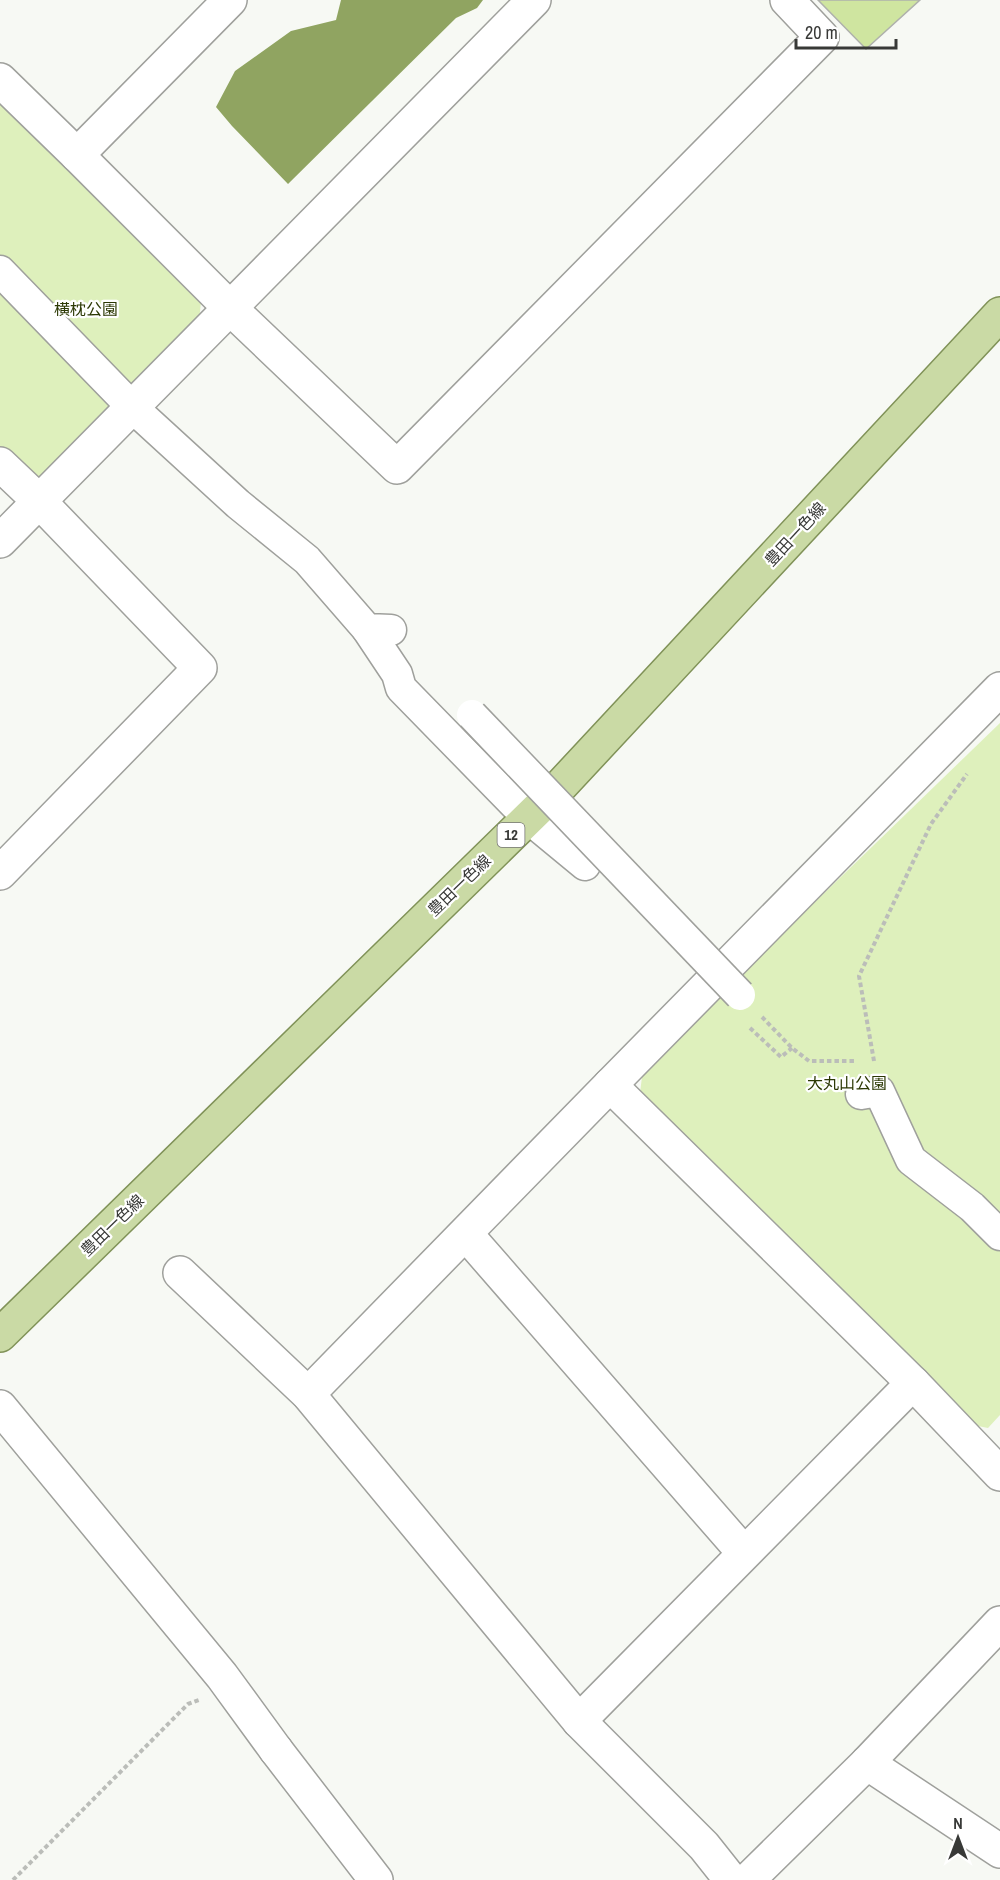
<svg xmlns="http://www.w3.org/2000/svg" width="1000" height="1880" viewBox="0 0 1000 1880" font-family="'Archivo Narrow','Noto Sans JP',sans-serif">
<rect width="100%" height="100%" fill="#f7f9f4"/>
<g fill="#def0bc">
<path d="M 0,102 L 201,302 L 199,321 L 46,476 L 29,476 L 0,446 Z"/>
<path d="M 1000,723 L 1000,1415 L 988,1428 L 978,1426 L 640,1093 L 642,1077 L 725,989 Z"/>
</g>
<path fill="#90a461" d="M 341,0 L 483,0 L 477,8 L 456,18 L 288,184 L 232,126 L 216,107 L 235,71 L 291,31 L 336,20 Z"/>
<path fill="#cfe5a0" stroke="#afb1ac" stroke-width="1.5" d="M 818,0 L 920,0 L 866,49 Z"/>
<g fill="none" stroke-linecap="round" stroke-linejoin="round">
<g stroke="#9fa09c" stroke-width="33">
<g id="pedestrian">
<path d="M 0,271 L 132,407 L 238,504 L 307,560 L 367,629 L 391,630"/>
<path d="M 367,629 L 397,674 L 401,688 L 528,818 L 585,865"/>
<path d="M 861,1094 L 879,1091 L 911,1160 L 972,1207 L 1000,1235"/>
</g>
</g>
<g stroke="#9fa09c" stroke-width="36">
<g id="minor">
<path d="M 0,80 L 77,155 L 230,308 L 397,467 L 822,37 L 787,0"/>
<path d="M 77,155 L 230,0"/>
<path d="M 0,464 L 39,501 L 200,668 L 0,873"/>
<path d="M 0,541 L 534,0"/>
<path d="M 610,1085 L 913,1383 L 1000,1474"/>
<path d="M 466,1234 L 744,1553"/>
<path d="M 180,1273 L 308,1394 L 579,1721 L 704,1846 L 731,1880"/>
<path d="M 308,1394 L 610,1085 L 1000,689"/>
<path d="M 0,1407 L 222,1676 L 276,1750"/>
<path d="M 579,1721 L 913,1383"/>
<path d="M 867,1763 L 1000,1851"/>
<path d="M 748,1880 L 867,1763 L 1000,1623"/>
</g>
</g>
<g stroke="#9fa09c" stroke-width="36">
<path id="tertiary" d="M 276,1750 L 376,1880"/>
</g>
<g stroke="#809258" stroke-width="36">
<path id="primary" d="M 0,1335 L 553,794 L 1000,314"/>
</g>
<g stroke="#bbbdb9" stroke-width="4" stroke-dasharray="4.5 3" stroke-linecap="butt">
<path d="M 762,1017 L 792,1048 L 809,1061 L 854,1061"/>
<path d="M 750,1028 L 781,1057 L 792,1048"/>
<path d="M 874,1061 L 859,976 L 931,824 L 967,774"/>
<path d="M 13,1880 L 188,1704 L 199,1700"/>
</g>
<use href="#pedestrian" stroke="#fff" stroke-width="30"/>
<use href="#minor" stroke="#fff" stroke-width="33"/>
<use href="#tertiary" stroke="#fff" stroke-width="33"/>
<use href="#primary" stroke="#cadaa5" stroke-width="33"/>
<g stroke="#9fa09c" stroke-width="33" stroke-linecap="butt">
<path id="pedestrian-bridge" d="M 472,715 L 740,995"/>
</g>
<use href="#pedestrian-bridge" stroke="#fff" stroke-width="30"/>
</g>
<g text-anchor="middle" stroke-width="4.5" stroke-linejoin="round" paint-order="stroke">
<rect fill="#fff" stroke="#747473" stroke-width="1.5" x="497.5" y="823" width="27" height="24" rx="4.5"/>
<g font-size="15" font-weight="bold" fill="#383937">
<text x="511" y="840">12</text>
</g>
<g font-size="16" fill="#2c3904" stroke="#fff">
<text x="86" y="315">横枕公園</text>
<text x="847" y="1089">大丸山公園</text>
</g>
<g font-size="16" fill="#383937" stroke="#fff">
<text transform="translate(795 534) rotate(-47)" y="6">豊田一色線</text>
<text transform="translate(459 885) rotate(-44)" y="6">豊田一色線</text>
<text transform="translate(112 1225) rotate(-44)" y="6">豊田一色線</text>
</g>
</g>
<g transform="translate(958 1838)" stroke="#ffffff" stroke-width="4.5" paint-order="stroke">
<path d="M0-4.5L10 22L0 15L-10 22Z" fill="#383937"/>
<text y="-9" font-size="16" font-weight="bold" text-anchor="middle" fill="#383937">N</text>
</g>
<path d="M796 39v9h100v-9" fill="none" stroke="#383937" stroke-width="3"/>
<text x="805" y="39" font-size="18" fill="#383937" stroke="#ffffff" stroke-width="4.5" paint-order="stroke">20 m</text>
</svg>
